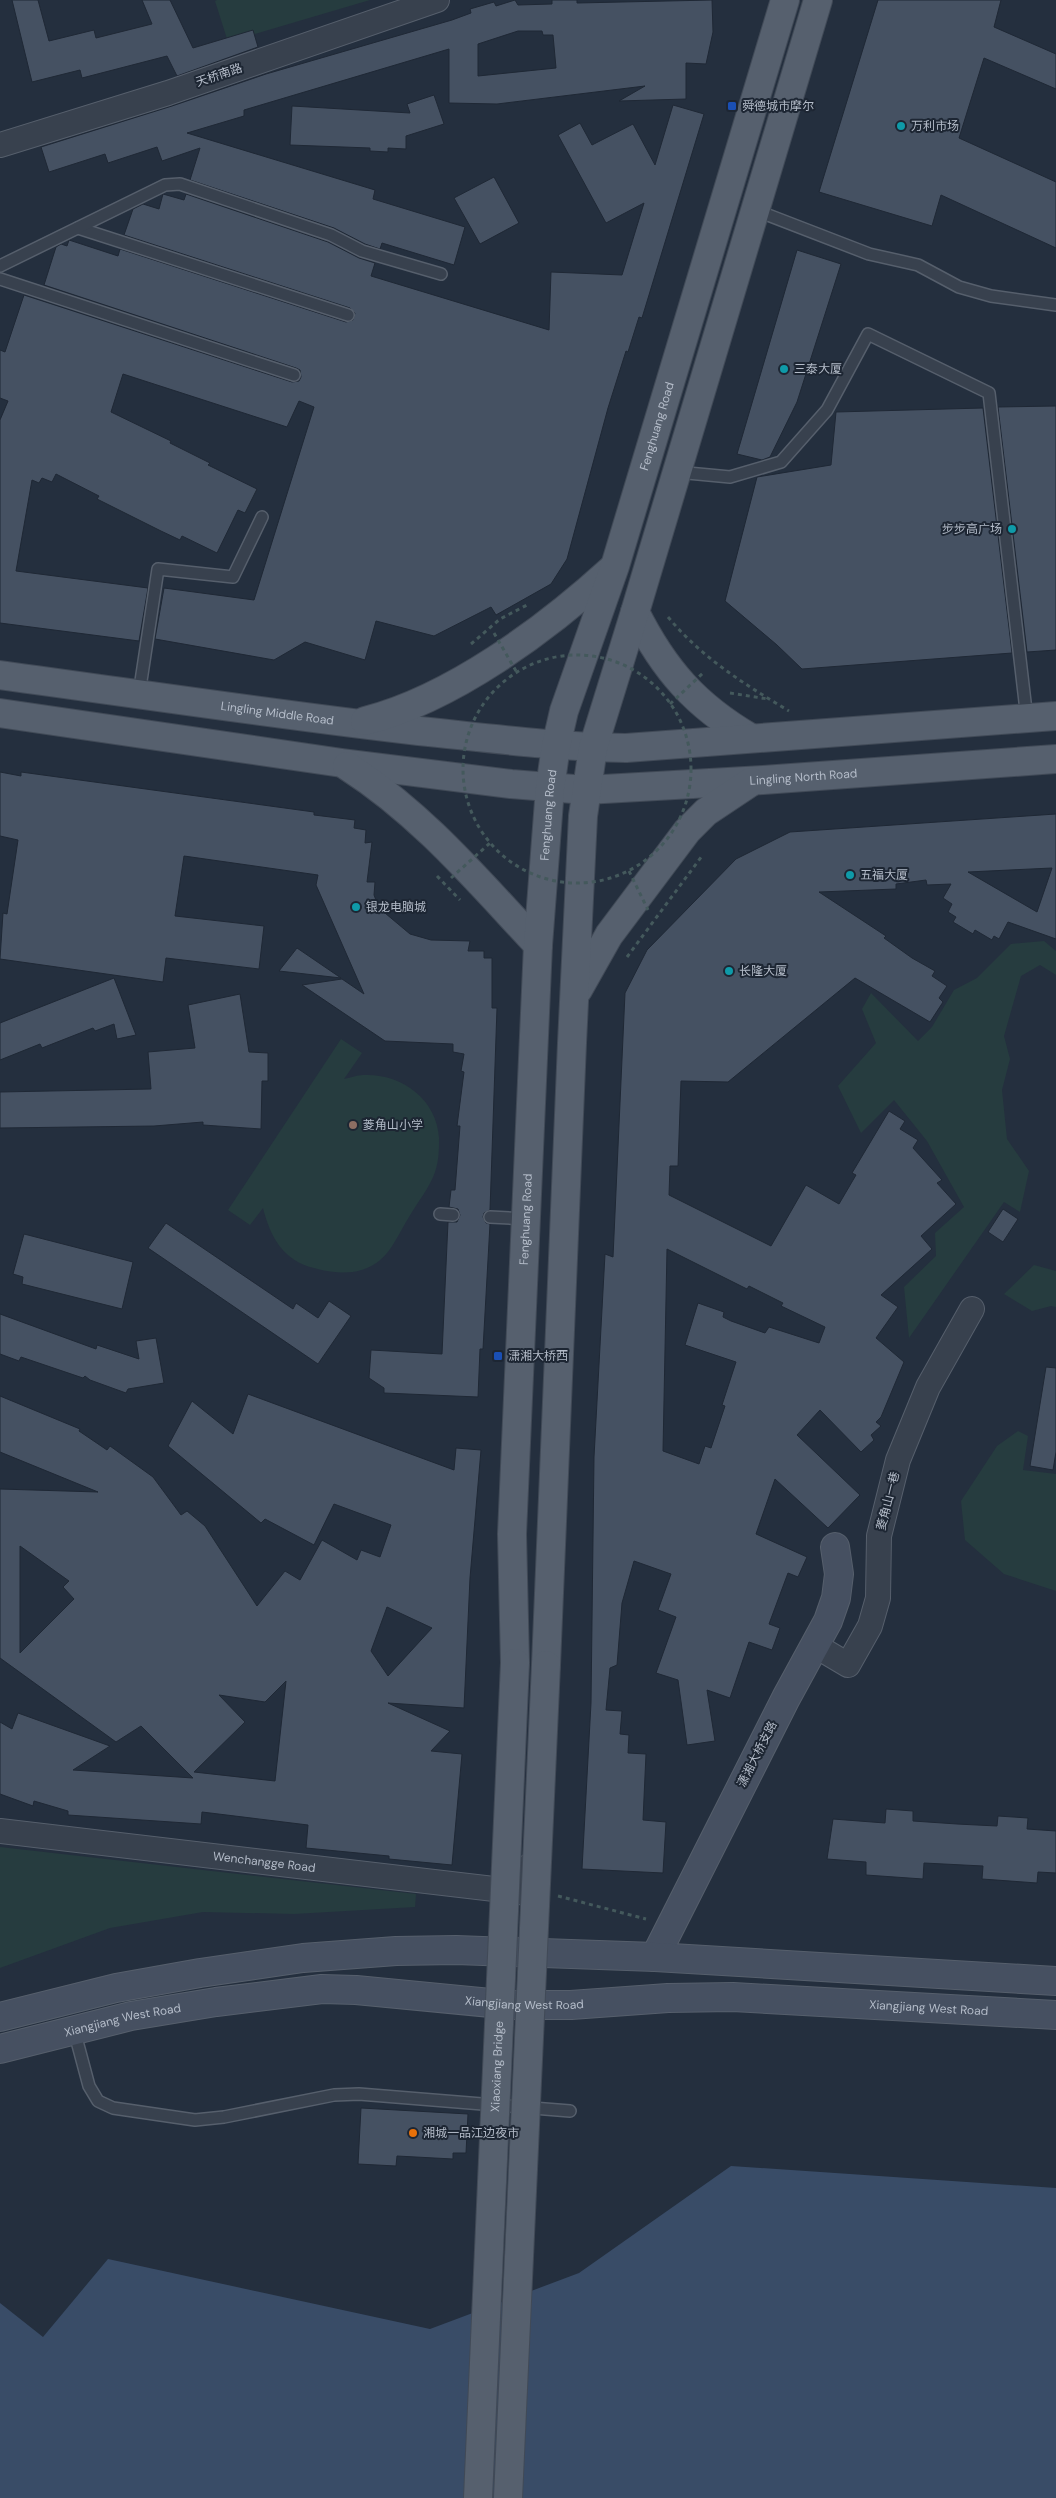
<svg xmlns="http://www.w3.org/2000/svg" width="1056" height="2498" viewBox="0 0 1056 2498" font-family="'DM Sans','Noto Sans SC',sans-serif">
<rect width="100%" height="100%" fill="#242f3e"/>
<g fill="#263c3f">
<path d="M 217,0 L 370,0 L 228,42 L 215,1 Z"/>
<path d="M 1044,941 L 1056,951 L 1056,975 L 1040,965 L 1021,976 L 1004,1036 L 1010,1059 L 1002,1090 L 1007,1139 L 1029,1171 L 1020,1212 L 1004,1202 L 909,1338 L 904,1287 L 936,1256 L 935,1233 L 964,1207 L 927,1141 L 894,1100 L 861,1133 L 838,1086 L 876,1043 L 862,1009 L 871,993 L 918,1041 L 932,1027 L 954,990 L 977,978 L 1011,944 Z"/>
<path d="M 341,1039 L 362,1053 L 344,1079 C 350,1078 357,1075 363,1075 C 401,1073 437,1099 439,1138 C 439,1149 439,1161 435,1172 C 430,1187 417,1203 409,1217 C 400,1231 392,1251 379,1261 C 360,1276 335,1274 314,1268 C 283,1261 270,1236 263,1208 L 250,1225 L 228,1210 Z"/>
<path d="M 1034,1265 L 1056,1271 L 1056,1307 L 1051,1306 L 1032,1311 L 1004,1294 Z"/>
<path d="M 1018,1431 L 1028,1436 L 1023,1470 L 1056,1474 L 1056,1591 L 1004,1574 L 965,1540 L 961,1501 L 997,1446 Z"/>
<path d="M 0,1847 L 416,1894 L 415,1907 L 294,1914 L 203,1912 L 110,1928 L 0,1968 Z"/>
</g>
<path fill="#394c67" d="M 731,2166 L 1056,2188 L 1056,2498 L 0,2498 L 0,2303 L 43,2337 L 108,2259 L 430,2329 L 579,2273 Z"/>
<g fill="#455162" stroke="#1f2835" fill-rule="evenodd">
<path d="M 12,0 L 38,0 L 49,41 L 94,30 L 96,38 L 152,24 L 142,0 L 170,0 L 193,48 L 253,30 L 258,47 L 177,76 L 167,56 L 82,78 L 80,70 L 32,82 Z"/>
<path d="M 515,0 L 518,5 L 552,4 L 552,0 L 577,0 L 577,3 L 712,0 L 713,32 L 706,64 L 686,63 L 686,99 L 619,101 L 645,86 L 497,104 L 449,103 L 449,49 L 244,110 L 244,116 L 187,133 L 375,190 L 373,199 L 465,227 L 454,265 L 382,243 L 380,249 L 365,244 L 334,228 L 190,180 L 200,148 L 162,161 L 157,147 L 108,163 L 105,154 L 49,172 L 41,147 L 172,106 L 266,74 L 452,20 L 471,13 L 470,9 L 494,2 L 496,6 ZM 518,31 L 542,31 L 543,35 L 553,35 L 556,68 L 478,76 L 478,44 Z"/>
<path d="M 878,0 L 1001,0 L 994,27 L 1056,54 L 1056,89 L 984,58 L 959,138 L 1056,182 L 1056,248 L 941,195 L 932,226 L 819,192 Z"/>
<path d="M 434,95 L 444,124 L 406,136 L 406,149 L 388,148 L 388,152 L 370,151 L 370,148 L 290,145 L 292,106 L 410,113 L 407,104 Z"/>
<path d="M 673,105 L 704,114 L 642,318 L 639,317 L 628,352 L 626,351 L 608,408 L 567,559 L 551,584 L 496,615 L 491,607 L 434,636 L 376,621 L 365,660 L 305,642 L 274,660 L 155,639 L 164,588 L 254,600 L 314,407 L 299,401 L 287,427 L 123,374 L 111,412 L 171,441 L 170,443 L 210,463 L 208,465 L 257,489 L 245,513 L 238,510 L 217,553 L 182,536 L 180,540 L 161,531 L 97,499 L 99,496 L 56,474 L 52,482 L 42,478 L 39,483 L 32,480 L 16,571 L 148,588 L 139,641 L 0,623 L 0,420 L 8,401 L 0,398 L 0,350 L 5,352 L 24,295 L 292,382 L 299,381 L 301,377 L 300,370 L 296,368 L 44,285 L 56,247 L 61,244 L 67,246 L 69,240 L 118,256 L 120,249 L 346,322 L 353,320 L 355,313 L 350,308 L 124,235 L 133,209 L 143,204 L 159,209 L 163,194 L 184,200 L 186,194 L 328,242 L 359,258 L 375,263 L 371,276 L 549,330 L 551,272 L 622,275 L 644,203 L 606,223 L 558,135 L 580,123 L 592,145 L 633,124 L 655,165 Z"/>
<path d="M 494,177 L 519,223 L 480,244 L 454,198 Z"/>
<path d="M 797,250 L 841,264 L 797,402 L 770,457 L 762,460 L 737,454 Z"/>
<path d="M 1056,406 L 1056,650 L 1027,652 L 998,407 Z"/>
<path d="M 983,408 L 1012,653 L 802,669 L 777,645 L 725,601 L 757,477 L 831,465 L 836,412 Z"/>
<path d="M 0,772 L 21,776 L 21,772 L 314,812 L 314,815 L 355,820 L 354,828 L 366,830 L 365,843 L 372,842 L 367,882 L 375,882 L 374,895 L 379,908 L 410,934 L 431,940 L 470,941 L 468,951 L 484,951 L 484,958 L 492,958 L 492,1008 L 497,1008 L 490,1210 L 484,1213 L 483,1217 L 486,1223 L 490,1224 L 483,1349 L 480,1349 L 478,1397 L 384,1393 L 384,1388 L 369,1378 L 371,1350 L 442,1354 L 448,1222 L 457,1222 L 460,1215 L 458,1209 L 449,1207 L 451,1190 L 455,1190 L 460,1126 L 457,1126 L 464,1072 L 461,1071 L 464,1054 L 453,1052 L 453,1044 L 385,1041 L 302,985 L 342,979 L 364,994 L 316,885 L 318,875 L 184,856 L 175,916 L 264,926 L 259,969 L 166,958 L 163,982 L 0,959 L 3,913 L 7,914 L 18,840 L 0,836 Z"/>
<path d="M 1056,814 L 1056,939 L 1008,922 L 999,939 L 994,936 L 992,940 L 975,930 L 973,934 L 953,922 L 956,917 L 948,912 L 952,904 L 943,898 L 951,884 L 927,885 L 926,880 L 896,884 L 896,889 L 819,892 L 886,936 L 884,938 L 912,958 L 935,971 L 932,976 L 947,986 L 939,998 L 943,1002 L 930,1022 L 855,978 L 728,1082 L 681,1081 L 678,1166 L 670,1166 L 669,1195 L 771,1246 L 806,1185 L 839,1204 L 856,1175 L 852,1173 L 889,1111 L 905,1121 L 900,1129 L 918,1140 L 913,1148 L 942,1180 L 937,1183 L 956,1204 L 921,1236 L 932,1249 L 881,1295 L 898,1307 L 876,1338 L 904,1362 L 881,1417 L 876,1422 L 881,1426 L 871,1435 L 874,1440 L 861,1452 L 820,1410 L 797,1435 L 860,1495 L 828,1528 L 775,1479 L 756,1534 L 807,1557 L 798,1577 L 788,1573 L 769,1624 L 780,1628 L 772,1650 L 749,1642 L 730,1698 L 707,1690 L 715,1741 L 687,1745 L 678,1680 L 656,1673 L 676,1617 L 658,1610 L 671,1574 L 634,1561 L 622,1603 L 617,1665 L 610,1668 L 606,1710 L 622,1711 L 620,1734 L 629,1735 L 628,1753 L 646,1754 L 643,1820 L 666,1822 L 663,1873 L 582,1869 L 591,1703 L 594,1457 L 605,1254 L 613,1257 L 625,993 L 647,950 L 736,859 L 790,832 ZM 1052,868 L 1037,912 L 968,872 ZM 667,1249 L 747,1289 L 749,1286 L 783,1303 L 781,1306 L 825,1327 L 819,1343 L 769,1327 L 765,1333 L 731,1321 L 723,1317 L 724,1312 L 698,1303 L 685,1345 L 736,1362 L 722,1405 L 725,1406 L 711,1448 L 705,1446 L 699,1464 L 663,1451 Z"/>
<path d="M 297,948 L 341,978 L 279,971 Z"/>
<path d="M 114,978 L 136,1035 L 117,1039 L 114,1024 L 95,1031 L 93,1028 L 42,1048 L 40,1044 L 0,1060 L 0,1023 Z"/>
<path d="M 240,994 L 249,1052 L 268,1053 L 268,1081 L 262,1081 L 261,1129 L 203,1125 L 203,1122 L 154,1126 L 0,1128 L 0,1092 L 151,1089 L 148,1052 L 195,1048 L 188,1005 Z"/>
<path d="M 1003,1209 L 1018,1219 L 1003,1242 L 988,1232 Z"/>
<path d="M 166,1223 L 293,1309 L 296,1303 L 318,1318 L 329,1301 L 351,1316 L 318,1364 L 148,1248 Z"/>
<path d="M 24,1234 L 133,1262 L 122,1309 L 22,1284 L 23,1277 L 13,1274 Z"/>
<path d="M 0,1314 L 96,1349 L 97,1345 L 139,1359 L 136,1341 L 156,1338 L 164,1383 L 128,1389 L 126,1393 L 90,1380 L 85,1376 L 83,1378 L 21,1357 L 19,1361 L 0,1354 Z"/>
<path d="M 1046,1367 L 1056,1368 L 1056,1452 L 1053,1470 L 1030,1466 Z"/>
<path d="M 248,1394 L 454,1470 L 456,1448 L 481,1450 L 470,1578 L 464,1708 L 388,1703 L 450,1731 L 431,1751 L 462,1754 L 452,1865 L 389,1859 L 389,1856 L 306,1848 L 308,1825 L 202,1812 L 201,1824 L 68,1815 L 68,1811 L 34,1801 L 33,1806 L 0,1794 L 0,1722 L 12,1729 L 18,1713 L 110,1746 L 73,1770 L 193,1778 L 141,1726 L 116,1742 L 0,1658 L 0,1489 L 98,1492 L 0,1452 L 0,1396 L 80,1429 L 79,1431 L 107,1450 L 110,1446 L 153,1477 L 181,1515 L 187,1511 L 205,1526 L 257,1606 L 285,1571 L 300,1580 L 322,1540 L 357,1560 L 361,1550 L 380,1557 L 391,1525 L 334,1504 L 314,1545 L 265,1519 L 261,1523 L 168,1446 L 192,1401 L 233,1434 ZM 20,1546 L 69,1581 L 63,1587 L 74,1599 L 20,1653 ZM 387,1607 L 432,1628 L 388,1676 L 371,1651 ZM 286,1681 L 275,1781 L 194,1772 L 245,1722 L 219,1695 L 265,1702 Z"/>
<path d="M 886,1809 L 913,1811 L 913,1821 L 957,1824 L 997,1826 L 998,1816 L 1028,1818 L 1027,1829 L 1056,1831 L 1056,1873 L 1038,1872 L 1037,1883 L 982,1879 L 983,1866 L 924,1863 L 923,1879 L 866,1875 L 866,1862 L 827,1859 L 833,1819 L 885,1823 Z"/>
<path d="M 361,2108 L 468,2114 L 466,2153 L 453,2153 L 453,2159 L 397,2156 L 396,2166 L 358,2164 Z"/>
</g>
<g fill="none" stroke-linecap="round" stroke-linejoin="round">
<g stroke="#565f6c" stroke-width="14">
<g id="lane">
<path d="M 755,210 L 869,254 L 918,265 L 959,287 L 991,296 L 1056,305"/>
<path d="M 78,228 L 348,315"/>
<path d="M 0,266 L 165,185 L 180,184 L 331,235 L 362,251 L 441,274"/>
<path d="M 0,279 L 294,375"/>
<path d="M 677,472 L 730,477 L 781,462 L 827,410 L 868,334 L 989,393 L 1027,719"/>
<path d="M 139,694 L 158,569 L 233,577 L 262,517"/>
<path d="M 440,1214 L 453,1215"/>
<path d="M 490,1217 L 526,1219"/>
<path d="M 74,2030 L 89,2086 L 98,2101 L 113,2108 L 195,2120 L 224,2117 L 334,2095 L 359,2094 L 570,2111"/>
</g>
</g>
<g stroke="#565f6c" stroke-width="26">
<g id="street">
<path d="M 0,145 L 168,93 L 437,0"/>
<path d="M 816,1646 L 848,1665 L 870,1626 L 878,1598 L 879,1536 L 898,1460 L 928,1387 L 972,1309"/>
<path id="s1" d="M 0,1831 L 528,1893 L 529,1866"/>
</g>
</g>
<g stroke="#565f6c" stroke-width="30">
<g id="secondary">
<path d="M 655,1957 L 786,1698 L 828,1621 L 836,1598 L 839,1574 L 835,1547"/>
<path d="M 0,2017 L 116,1988 L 200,1973 L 303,1958 L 396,1951 L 456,1950 L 655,1957 L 1056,1981"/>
<path id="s2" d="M 0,2049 L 131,2016 L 216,2002 L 322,1989 L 356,1990 L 512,2005 L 571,2005 L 668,1998 L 733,1997 L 1056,2015"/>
</g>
</g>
<g stroke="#414a57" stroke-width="30">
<g id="primary">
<path d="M 635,612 C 664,670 696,706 751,738"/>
<path id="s3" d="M 0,675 C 140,694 279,715 419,731 C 488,738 556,747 626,748 L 1056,716"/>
<path id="s4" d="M 0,713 L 342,763 L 511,784 L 586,790 L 763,780 L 1056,759"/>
<path d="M 365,721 C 452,699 546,629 612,569"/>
<path d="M 347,766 C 422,814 477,880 538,945"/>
<path d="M 578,990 L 609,935 L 687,831 L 706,812 L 751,782"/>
<path id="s5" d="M 515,1663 L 512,1534 L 538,945 L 550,788 L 556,746 L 564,711 L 615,566 L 785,0"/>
<path d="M 546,1665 L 572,1043 L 583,816 L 593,748 L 635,612 L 818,0"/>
</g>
</g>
<g stroke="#44595c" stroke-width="3" stroke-dasharray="4 4" stroke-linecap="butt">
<path d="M 668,617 C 702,658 744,684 789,711"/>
<path d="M 471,644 L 500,619 L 527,605"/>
<path d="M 730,693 L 768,699"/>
<path d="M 437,876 L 460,900"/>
<path d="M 627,957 L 702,856"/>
<path d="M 558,1896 L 646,1919"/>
</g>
<use href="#lane" stroke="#38414e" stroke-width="11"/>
<use href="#street" stroke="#38414e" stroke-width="24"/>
<use href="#secondary" stroke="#465061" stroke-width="28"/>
<use href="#primary" stroke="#56606e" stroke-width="28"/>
<g stroke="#414a57" stroke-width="30" stroke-linecap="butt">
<g id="primary-bridge">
<path id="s6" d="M 478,2498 L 515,1663"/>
<path d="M 508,2498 L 546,1665"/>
</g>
</g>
<g stroke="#44595c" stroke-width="3" stroke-dasharray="4 4" stroke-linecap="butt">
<path d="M 494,633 L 516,671"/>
<circle cx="577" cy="769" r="114"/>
<path d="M 670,704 L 703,673"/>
<path d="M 629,871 L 648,910"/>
<path d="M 451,878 L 490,843"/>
</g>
<use href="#primary-bridge" stroke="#56606e" stroke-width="28"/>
</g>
<g fill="#1a4fb4" stroke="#1d2633" stroke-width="2">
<rect x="727" y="101" width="10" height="10" rx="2.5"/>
<rect x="493" y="1351" width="10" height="10" rx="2.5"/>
</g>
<g fill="#0f9aa8" stroke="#1d2633" stroke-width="2">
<circle cx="901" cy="126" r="5"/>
<circle cx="784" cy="369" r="5"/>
<circle cx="1012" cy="529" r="5"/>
<circle cx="850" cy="875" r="5"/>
<circle cx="356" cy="907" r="5"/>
<circle cx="729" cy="971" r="5"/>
</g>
<circle fill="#8d6e63" stroke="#1d2633" stroke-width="2" cx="353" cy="1125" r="5"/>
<circle fill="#e8710a" stroke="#1d2633" stroke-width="2" cx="413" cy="2133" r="5"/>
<g text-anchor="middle" stroke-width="4" stroke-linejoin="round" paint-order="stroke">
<g font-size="12" fill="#b4bcc9" stroke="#1d2633">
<text transform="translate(219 75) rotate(-19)" y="4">天桥南路</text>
<text dy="4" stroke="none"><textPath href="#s5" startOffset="1254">Fenghuang Road</textPath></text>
<text dy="4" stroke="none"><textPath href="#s3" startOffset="280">Lingling Middle Road</textPath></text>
<text dy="4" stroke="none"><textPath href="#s4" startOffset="809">Lingling North Road</textPath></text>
<text dy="4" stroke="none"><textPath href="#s5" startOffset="849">Fenghuang Road</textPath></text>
<text dy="4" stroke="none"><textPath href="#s5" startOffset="444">Fenghuang Road</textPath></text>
<text transform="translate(888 1501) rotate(-76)" y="4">菱角山一巷</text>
<text transform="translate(757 1754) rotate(-63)" y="4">潇湘大桥支路</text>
<text dy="4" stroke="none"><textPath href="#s1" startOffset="266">Wenchangge Road</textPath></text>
<text dy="4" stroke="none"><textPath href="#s2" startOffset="531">Xiangjiang West Road</textPath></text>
<text dy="4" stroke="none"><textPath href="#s2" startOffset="936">Xiangjiang West Road</textPath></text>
<text dy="4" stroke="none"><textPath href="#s2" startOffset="126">Xiangjiang West Road</textPath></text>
<text dy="4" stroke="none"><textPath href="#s6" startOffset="432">Xiaoxiang Bridge</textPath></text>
</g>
<g font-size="12" fill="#b4bcc9" stroke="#1d2633" text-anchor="start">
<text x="742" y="110">舜德城市摩尔</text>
<text x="911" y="130">万利市场</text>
<text x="794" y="373">三泰大厦</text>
<text x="1002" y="533" text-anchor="end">步步高广场</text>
<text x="860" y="879">五福大厦</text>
<text x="366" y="911">银龙电脑城</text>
<text x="739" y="975">长隆大厦</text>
<text x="363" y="1129">菱角山小学</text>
<text x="508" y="1360">潇湘大桥西</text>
<text x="423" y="2137">湘城一品江边夜市</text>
</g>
</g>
</svg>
